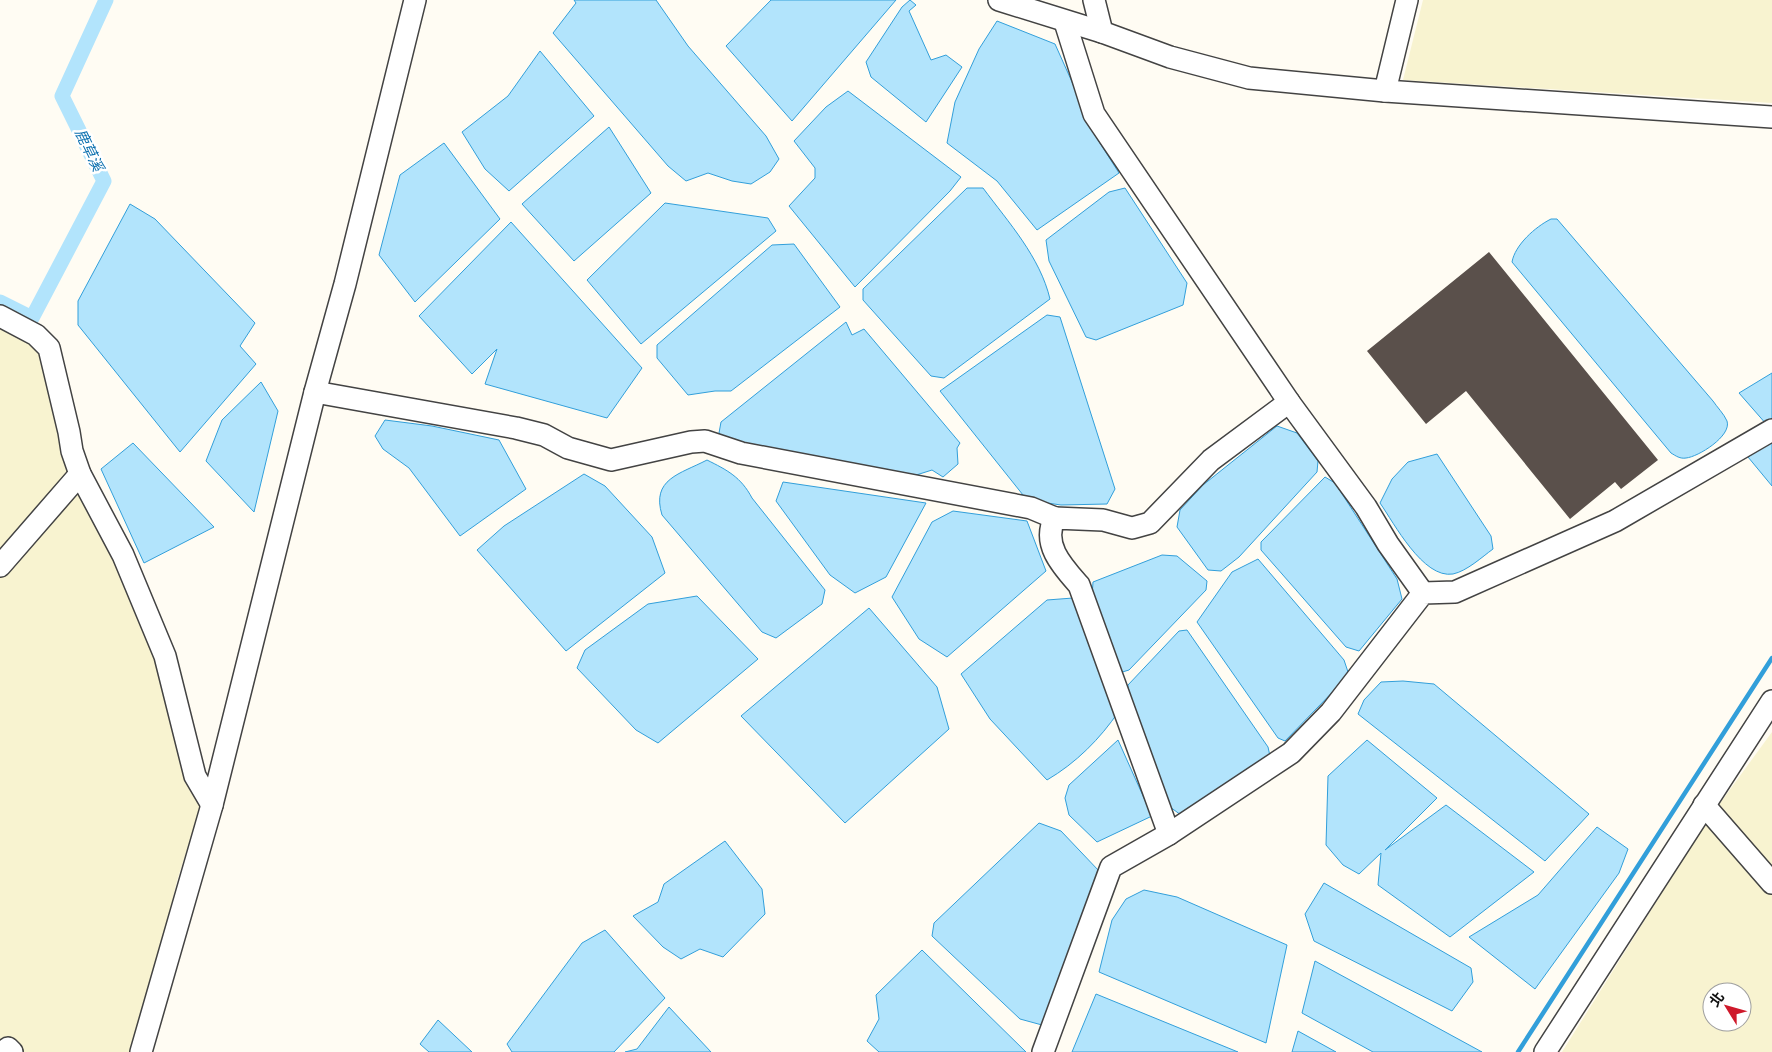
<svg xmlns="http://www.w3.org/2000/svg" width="1772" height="1052" viewBox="0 0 1772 1052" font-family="'Roboto Serif','Noto Sans TC',serif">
<rect width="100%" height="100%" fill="#fffcf3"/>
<g fill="#f8f3d0" fill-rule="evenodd">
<path d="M 1423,0 L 1772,0 L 1772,103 L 1403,80 Z"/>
<path d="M 0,316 L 36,335 L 212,805 L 193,830 L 177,881 L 136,1052 L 0,1052 Z"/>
<path d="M 1772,732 L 1772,1052 L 1562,1052 L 1707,821 ZM 1712,992 L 1742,992 L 1742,1022 L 1712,1022 Z"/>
</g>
<g fill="#b2e4fc" stroke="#329fda">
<path d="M 574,0 L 656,0 L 688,46 L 766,136 L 779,159 L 770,172 L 751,184 L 732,181 L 708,173 L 686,181 L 668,166 L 553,33 L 576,3 Z"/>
<path d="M 771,0 L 896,0 L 792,121 L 726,46 Z"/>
<path d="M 910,0 L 916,5 L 909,11 L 931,60 L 946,55 L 962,67 L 926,122 L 871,77 L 866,62 L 902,7 Z"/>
<path d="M 997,21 L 1055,44 L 1098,140 L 1119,173 L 1037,230 L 997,181 L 947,143 L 955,102 L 979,49 Z"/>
<path d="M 540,51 L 594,116 L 509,191 L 485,169 L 462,132 L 508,96 Z"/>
<path d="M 848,91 L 961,177 L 950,191 L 855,287 L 789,206 L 815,178 L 815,168 L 794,141 L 826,107 Z"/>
<path d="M 609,127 L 651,193 L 574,261 L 522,204 Z"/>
<path d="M 444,143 L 500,219 L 415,302 L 379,255 L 400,175 Z"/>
<path d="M 967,188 L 983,188 C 1009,223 1040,257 1050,299 L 944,378 L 931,376 L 863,300 L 863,289 Z"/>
<path d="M 1125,188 L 1187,283 L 1183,305 L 1096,340 L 1086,337 L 1049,261 L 1046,240 L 1109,192 Z"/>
<path d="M 665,203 L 768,218 L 776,231 L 641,344 L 587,280 Z"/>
<path d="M 130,204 L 155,219 L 255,323 L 240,346 L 256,364 L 180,452 L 78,325 L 78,301 Z"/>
<path d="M 1551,219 L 1557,219 L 1713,401 C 1717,407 1724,414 1727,421 C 1732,436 1698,457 1686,458 C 1680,459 1676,456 1671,453 L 1512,262 C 1515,245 1535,227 1551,219 Z"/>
<path d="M 511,222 L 642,368 L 607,418 L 485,384 L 497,349 L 472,374 L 419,316 Z"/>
<path d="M 794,244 L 840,307 L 731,391 L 715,391 L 688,395 L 657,358 L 657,345 L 772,245 Z"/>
<path d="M 1047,315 L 1060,317 L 1115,489 L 1107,504 L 1061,505 L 1027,500 L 940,391 Z"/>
<path d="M 846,322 L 852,335 L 864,329 L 960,443 L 957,448 L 958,464 L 943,477 L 932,470 L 910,477 L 725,441 L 719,433 L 721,422 Z"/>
<path d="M 1772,373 L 1772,422 L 1767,425 L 1739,393 Z"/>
<path d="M 261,382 L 278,411 L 254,512 L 206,461 L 222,420 Z"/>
<path d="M 385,420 L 432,426 L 499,440 L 526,489 L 460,536 L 409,468 L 383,449 L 375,436 Z"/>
<path d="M 1277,426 L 1297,433 L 1318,461 L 1317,472 L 1239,557 L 1221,571 L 1208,570 L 1177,527 L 1180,510 L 1203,485 Z"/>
<path d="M 1772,441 L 1772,486 L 1748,457 Z"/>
<path d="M 133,443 L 214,527 L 144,563 L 101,469 Z"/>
<path d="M 1437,454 L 1491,536 L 1493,549 C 1482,557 1467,571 1453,574 C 1423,579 1394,523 1380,503 L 1392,479 L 1408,462 Z"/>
<path d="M 707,460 C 727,470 741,477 752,498 L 825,590 L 822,604 L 776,638 L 762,632 L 662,515 C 651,479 680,474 707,460 Z"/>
<path d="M 584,474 L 605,486 L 652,537 L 665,573 L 566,651 L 477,550 L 504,526 Z"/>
<path d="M 1325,477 L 1335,483 L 1397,579 L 1402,599 L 1359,651 L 1346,647 L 1261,550 L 1261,542 Z"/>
<path d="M 783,482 L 926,503 L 886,577 L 855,593 L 830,575 L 776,501 Z"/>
<path d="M 953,511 L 1027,521 L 1046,571 L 947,657 L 919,639 L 892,597 L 932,522 Z"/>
<path d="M 1162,555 L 1177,556 L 1207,581 L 1206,590 L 1129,670 L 1119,673 L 1092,597 L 1093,582 Z"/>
<path d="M 1258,559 L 1344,660 L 1349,675 L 1285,741 L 1278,738 L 1197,622 L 1232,572 Z"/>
<path d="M 697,596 L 758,659 L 658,743 L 636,730 L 577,668 L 585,650 L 648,604 Z"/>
<path d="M 1073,598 L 1119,711 C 1100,739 1076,763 1047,780 L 990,719 L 961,674 L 1047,600 Z"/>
<path d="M 869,608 L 937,687 L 949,729 L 845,823 L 741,716 Z"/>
<path d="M 1187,630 L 1268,747 L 1270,756 L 1181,815 L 1170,807 L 1128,714 L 1128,685 L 1179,631 Z"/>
<path d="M 1403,681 L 1434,684 L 1589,814 L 1545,861 L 1358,714 L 1364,700 L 1381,682 Z"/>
<path d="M 1118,740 L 1152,816 L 1097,842 L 1069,815 L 1065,798 L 1069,785 Z"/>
<path d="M 1367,740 L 1437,798 L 1385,850 L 1446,805 L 1534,872 L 1450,937 L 1378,885 L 1381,853 L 1359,874 L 1343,865 L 1326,845 L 1328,776 Z"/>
<path d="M 1039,823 L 1061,831 L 1099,871 L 1042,1025 L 1020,1019 L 932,936 L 934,923 Z"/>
<path d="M 1597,827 L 1628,849 L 1619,873 L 1535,989 L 1469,937 L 1538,895 Z"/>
<path d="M 725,841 L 762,889 L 765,914 L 723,957 L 700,949 L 681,959 L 663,947 L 633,916 L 658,902 L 664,884 Z"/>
<path d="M 1324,883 L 1471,968 L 1473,982 L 1452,1011 L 1314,941 L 1305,914 Z"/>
<path d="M 1144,890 L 1177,897 L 1287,945 L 1266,1043 L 1099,972 L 1112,920 L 1126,899 Z"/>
<path d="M 605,930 L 665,998 L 614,1052 L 512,1052 L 507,1044 L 582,943 Z"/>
<path d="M 922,950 L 1026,1052 L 879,1052 L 867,1041 L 879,1019 L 876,995 Z"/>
<path d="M 1315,961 L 1482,1052 L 1373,1052 L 1302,1013 Z"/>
<path d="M 1096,994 L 1238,1052 L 1072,1052 Z"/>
<path d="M 669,1007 L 711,1052 L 625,1052 L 637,1049 Z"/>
<path d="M 438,1020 L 472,1052 L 429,1052 L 420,1044 Z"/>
<path d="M 1298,1031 L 1336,1052 L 1292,1052 Z"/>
</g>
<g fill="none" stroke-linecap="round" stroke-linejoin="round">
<path stroke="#329fda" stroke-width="4.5" d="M 1518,1052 L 1772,658"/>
<path stroke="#b2e4fc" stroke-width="15" d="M 0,302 L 32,318 L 104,181 L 62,96 L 106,0"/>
</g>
<path fill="#5a504b" d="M 1489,252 L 1658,460 L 1621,489 L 1615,482 L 1570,519 L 1466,391 L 1426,424 L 1367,351 Z"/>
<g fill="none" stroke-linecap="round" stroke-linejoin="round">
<g stroke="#434343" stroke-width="24">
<g id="minor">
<path d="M 999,0 L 1102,32"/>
<path d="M 1094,0 L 1102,32 L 1170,57 L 1249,78 L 1385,91 L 1772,117"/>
<path d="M 1065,22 L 1094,114 L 1289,402 L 1366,507 L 1388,544 L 1423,593"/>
<path d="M 1385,91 L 1407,0"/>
<path d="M 0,316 L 36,335 L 49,348 L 69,432 L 72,451 L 80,474 L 123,555 L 165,656 L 195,776 L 212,805"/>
<path d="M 315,392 L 516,428 L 544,435 L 568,448 L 611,460 L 691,442 L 705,441 L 741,453 L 1031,508 L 1055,518"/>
<path d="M 0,566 L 80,474"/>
<path d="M 1704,805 L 1772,883"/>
<path d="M 1169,834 L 1079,585 C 1063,567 1041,544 1055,518 L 1103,520 L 1132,528 L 1150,523 L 1211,460 L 1289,402"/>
<path d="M 8,1048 L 12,1052"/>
<path d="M 141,1052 L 212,805 L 315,392 L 345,284 L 415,0"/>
<path d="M 1043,1052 L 1111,867 L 1169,834 L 1291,753 L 1331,712 L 1423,593 L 1455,592 L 1615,521 L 1772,430"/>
<path d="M 1545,1052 L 1772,701"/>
</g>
</g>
<use href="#minor" stroke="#fff" stroke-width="21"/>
</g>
<g text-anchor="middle" stroke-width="5" stroke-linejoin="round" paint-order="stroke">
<g font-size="15" font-style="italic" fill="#0c70af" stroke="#fff">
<text transform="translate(89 150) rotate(64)" y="5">鹿草溪</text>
</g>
</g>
<g transform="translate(1727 1007) rotate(307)"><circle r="24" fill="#ffffff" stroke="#9f9f9f"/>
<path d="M0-4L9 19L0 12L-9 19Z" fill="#cf192b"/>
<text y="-8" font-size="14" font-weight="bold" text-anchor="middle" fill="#101010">北</text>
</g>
</svg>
